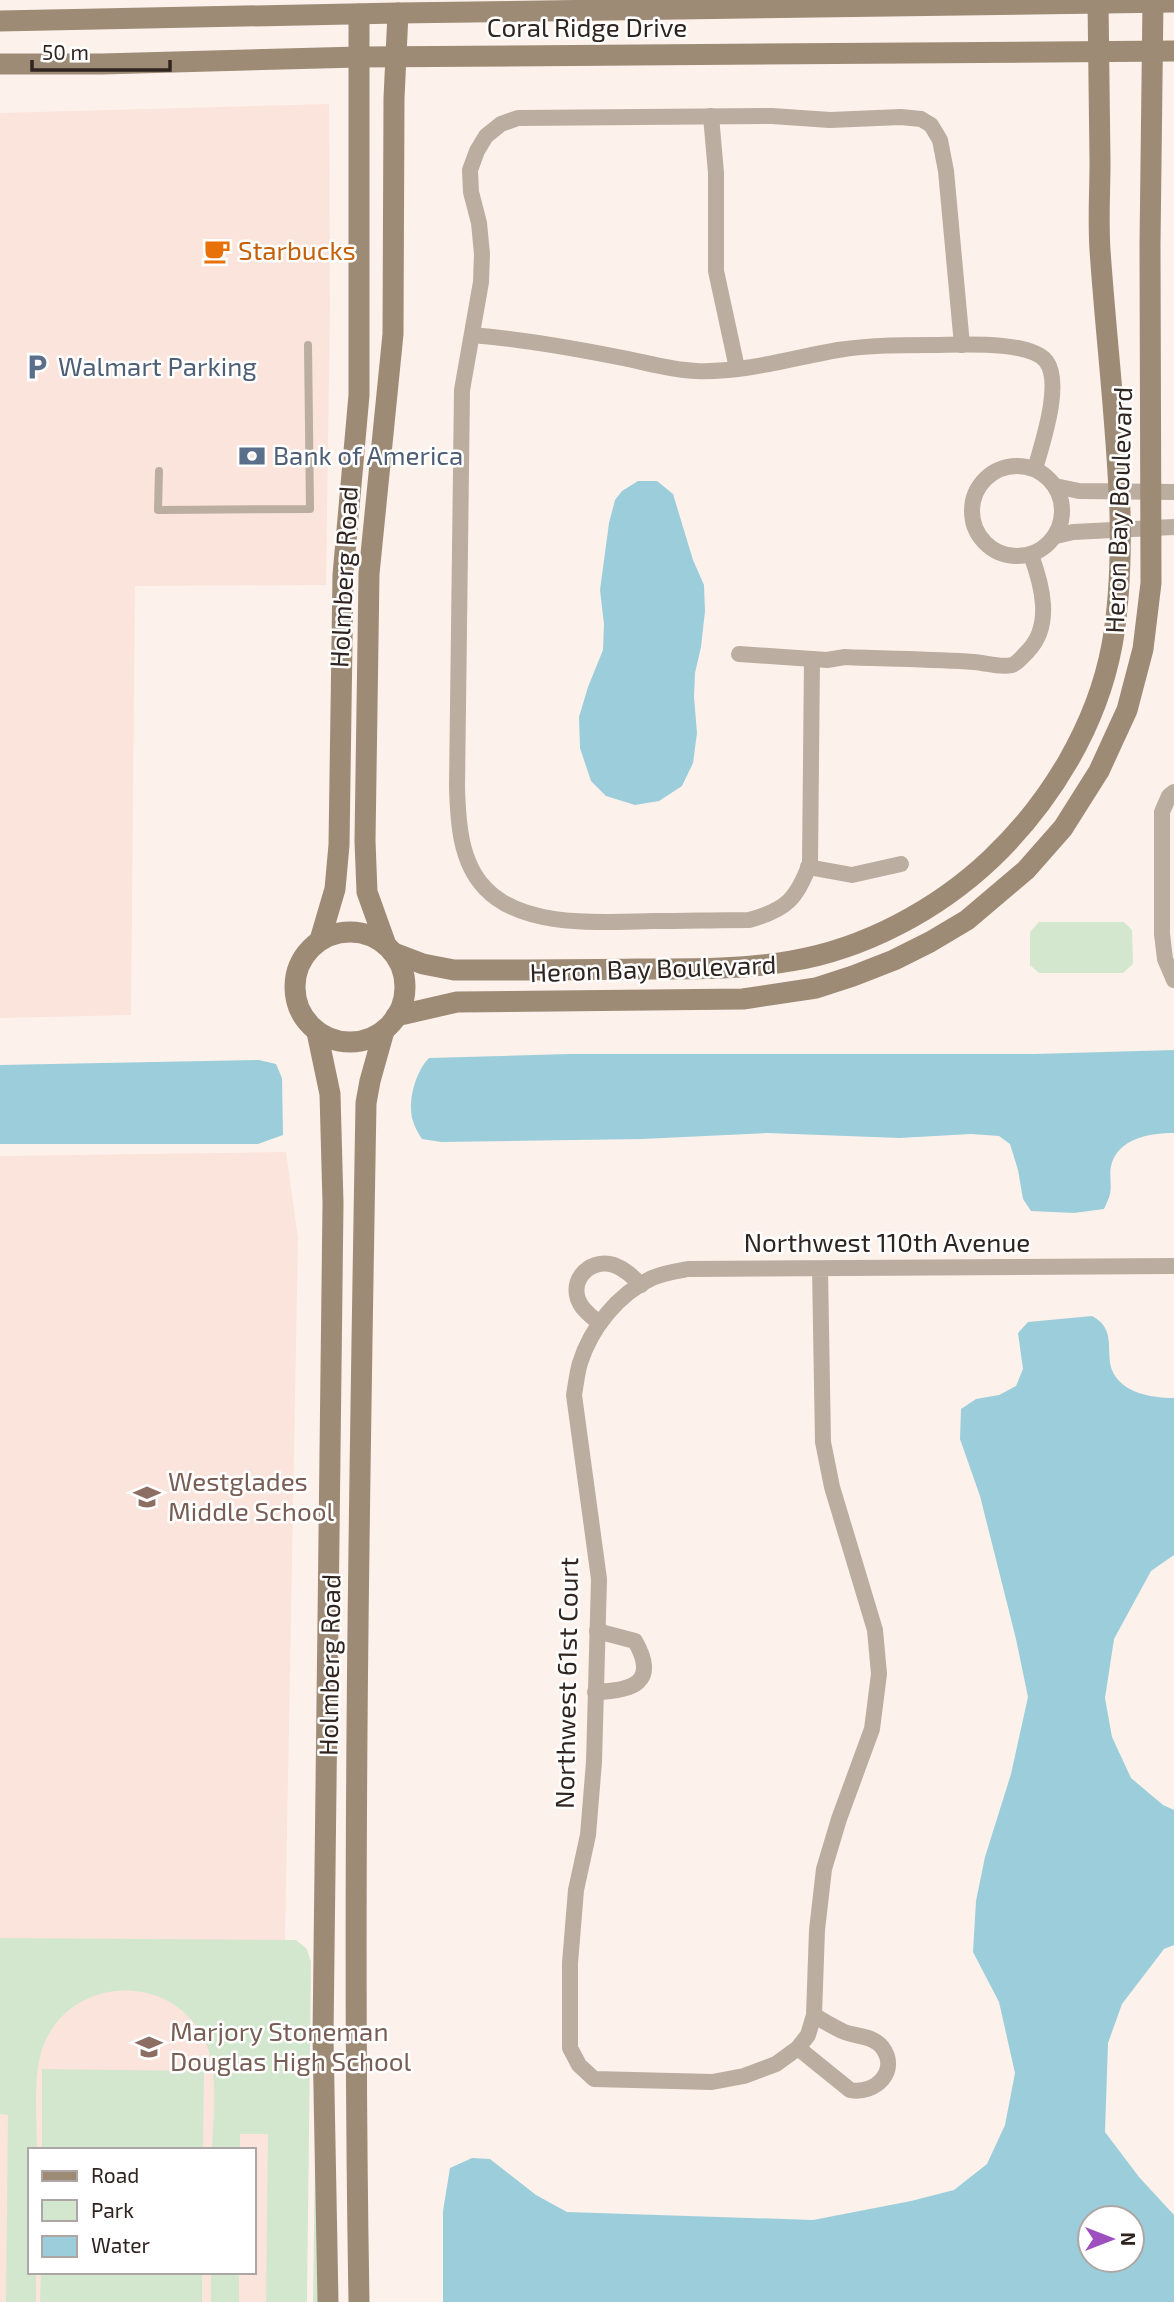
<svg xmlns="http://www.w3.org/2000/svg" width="1174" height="2302" viewBox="0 0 1174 2302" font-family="'Exo 2',sans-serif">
<rect width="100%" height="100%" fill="#fdf1ec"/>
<g fill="#fbe4db" fill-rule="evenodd">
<path d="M 329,104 L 330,307 L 326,585 L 135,586 L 131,1015 L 0,1018 L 0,113 Z"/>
<path d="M 286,1152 L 298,1238 L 285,1941 L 294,2302 L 0,2302 L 0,1156 ZM 30,2150 L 254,2150 L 254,2272 L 30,2272 Z"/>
</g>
<g fill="#d3e7ce">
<path d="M 1039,922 L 1124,922 L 1132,930 L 1133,964 L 1123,973 L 1039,973 L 1030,965 L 1030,932 Z"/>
<path d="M 0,1938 L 296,1940 L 307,1949 L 311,1962 L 307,2302 L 266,2302 L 268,2134 L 240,2134 L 240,2150 L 212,2150 C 213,2115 220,2072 204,2039 C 172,1972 72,1975 44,2044 C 32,2073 37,2118 37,2150 L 30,2150 L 30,2272 L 36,2272 L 36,2302 L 6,2302 L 8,2115 L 0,2114 Z"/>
<path d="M 42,2069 L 204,2071 L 203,2150 L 42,2150 Z"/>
<path d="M 316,2083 L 321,2302 L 313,2302 Z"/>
<path d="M 41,2272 L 202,2272 L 202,2302 L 40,2302 Z"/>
<rect x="211" y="2272" width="28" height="30"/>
</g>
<g fill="#9bceda" fill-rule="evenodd">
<path d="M 638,481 L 657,481 L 673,494 L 693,560 L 704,585 L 705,611 L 701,647 L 695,673 L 694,697 L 697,733 L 693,763 L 682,786 L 659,801 L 635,805 L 606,796 L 591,781 L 580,748 L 579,717 L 588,687 L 603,650 L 604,624 L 600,590 L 609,523 L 615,500 L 622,491 Z"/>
<path d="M 1174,1050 L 1174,1133 C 1150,1133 1118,1138 1111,1166 C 1109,1175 1112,1185 1110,1194 C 1109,1199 1106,1204 1104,1209 L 1074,1213 L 1031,1211 L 1023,1199 L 1018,1170 L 1010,1144 L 999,1136 L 971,1134 L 899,1138 L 767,1133 L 642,1139 L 441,1142 L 422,1139 C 418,1133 414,1126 412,1118 C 408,1099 416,1071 429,1058 L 569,1054 L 1034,1054 Z"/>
<path d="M 259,1060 L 276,1064 L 282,1078 L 283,1135 L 258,1144 L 0,1144 L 0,1065 Z"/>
<path d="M 1092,1316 C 1117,1329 1105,1351 1112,1370 C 1121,1393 1152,1398 1174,1398 L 1174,1555 L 1151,1571 L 1114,1639 L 1105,1698 L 1112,1737 L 1131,1778 L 1163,1805 L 1174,1810 L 1174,1945 L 1164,1949 L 1122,2004 L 1108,2043 L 1105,2132 L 1139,2177 L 1174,2215 L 1174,2302 L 443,2302 L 443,2211 L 450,2168 L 472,2158 L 490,2159 L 536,2195 L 567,2212 L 813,2220 L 911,2201 L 954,2190 L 987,2164 L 1005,2125 L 1015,2073 L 999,2002 L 973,1952 L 976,1901 L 985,1857 L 1011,1774 L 1028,1697 L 1016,1639 L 980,1496 L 960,1439 L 961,1409 L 976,1399 L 999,1395 L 1016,1386 L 1023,1369 L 1018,1333 L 1028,1322 ZM 1132,2218 L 1132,2260 L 1090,2260 L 1090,2218 Z"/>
</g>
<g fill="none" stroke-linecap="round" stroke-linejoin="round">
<path stroke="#bbad9f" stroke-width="8" d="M 159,471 L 158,510 L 310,509 L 308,345"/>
<g stroke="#bbad9f" stroke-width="16">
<path d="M 711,116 L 716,173 L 716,271 L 737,368"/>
<path d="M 472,335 C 523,339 573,348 623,358 C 648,363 671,370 696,371 C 744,373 791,358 838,350 C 869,345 901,345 933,345 C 959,345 1029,340 1046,361 C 1063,383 1042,444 1035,469"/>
<circle cx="1017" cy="511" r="45"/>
<path d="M 1055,486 L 1079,491 L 1174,492"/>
<path d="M 1056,536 L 1073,532 L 1174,527"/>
<path d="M 739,654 L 827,660 L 845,657 C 888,659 931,659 974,662 C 987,663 1000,668 1012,665 C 1018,663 1023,656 1028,651 C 1053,625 1042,585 1031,555"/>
<path d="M 812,659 L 810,863 C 797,899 786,910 749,920 C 717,920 685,921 653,921 C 602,922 523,929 485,888 C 460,862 458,822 457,787 L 462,390 L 481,282 L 482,254 L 479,223 L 471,192 L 470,170 L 477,151 L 486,136 L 501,124 L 518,118 L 772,116 L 830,120 L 901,117 L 921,119 L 931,125 L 940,140 L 946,171 L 962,345"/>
<path d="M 1174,792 L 1169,796 L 1162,812 L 1162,934 L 1165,959 L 1174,980"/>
<path d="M 808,867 L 852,875 L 901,864"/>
<path d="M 820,1269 L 823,1442 L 832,1487 L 875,1630 L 879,1674 L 872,1729 L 839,1819 L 824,1869 L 817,1930 L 814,2015 L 808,2035 L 798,2048 L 776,2064 L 744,2076 L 712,2082 L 594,2079 L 579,2065 L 570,2048 L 570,1963 L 576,1890 L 588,1835 L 594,1762 L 599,1579 L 574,1395 C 576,1384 577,1373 580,1363 C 591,1328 618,1294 652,1278 C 663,1273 677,1271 688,1269 L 1174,1266"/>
<path d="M 600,1323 C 594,1319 588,1314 583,1308 C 565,1285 587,1257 614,1265 C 625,1269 633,1277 641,1285"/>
<path d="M 595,1692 C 632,1691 659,1683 635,1641 L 597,1631"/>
<path d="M 798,2048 L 850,2090 C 875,2095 900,2071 882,2047 C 872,2035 856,2037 842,2031 C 832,2026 823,2021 814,2015"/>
</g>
<g stroke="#9e8b76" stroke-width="21">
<path d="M 0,21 L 398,13 L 1174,2"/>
<path d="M 0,64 L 102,64 L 359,57 L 1174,51"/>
<circle cx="350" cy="987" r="55"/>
<path d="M 320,940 L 335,889 L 339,845 L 343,575 L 359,395 L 359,14"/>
<path d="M 386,945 L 367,892 L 365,841 L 369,574 L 393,334 L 394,98 L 398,13"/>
<path d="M 394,953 L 423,964 L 454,970 C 515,970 576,970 637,969 C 689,969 740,970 791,961 C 864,949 937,910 991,859 C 1050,803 1097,726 1112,645 C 1120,601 1121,557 1120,513 C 1117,425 1106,338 1100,250 C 1098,220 1100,191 1100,162 C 1099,108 1099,54 1098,0"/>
<path d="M 396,1016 L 457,1002 L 743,999 L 816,988 L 853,976 L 894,960 L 930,942 L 967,920 L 1026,870 L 1063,828 L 1099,771 L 1127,710 L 1143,649 L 1151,583 L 1150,245 L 1153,0"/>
<path d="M 317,1032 L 330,1094 L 333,1203 L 323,2037 L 328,2302"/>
<path d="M 359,2302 C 352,1902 359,1503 366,1103 L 370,1081 L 384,1031"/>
</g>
</g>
<defs>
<g id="cafe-bare" transform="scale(2.1)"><path d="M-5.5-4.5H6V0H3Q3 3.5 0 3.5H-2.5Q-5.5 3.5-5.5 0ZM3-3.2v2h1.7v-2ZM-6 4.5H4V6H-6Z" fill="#e8710a" stroke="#fff" stroke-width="2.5" paint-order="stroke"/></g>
<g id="parking-bare" transform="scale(2.1)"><path d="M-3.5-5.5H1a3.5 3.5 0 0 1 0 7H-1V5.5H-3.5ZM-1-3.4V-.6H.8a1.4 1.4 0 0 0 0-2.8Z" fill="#5c6f8a" stroke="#fff" stroke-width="2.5" paint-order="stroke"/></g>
<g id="bank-bare" transform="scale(2.1)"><path d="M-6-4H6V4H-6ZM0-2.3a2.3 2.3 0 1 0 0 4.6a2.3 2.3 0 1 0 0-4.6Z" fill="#5c6f8a" stroke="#fff" stroke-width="2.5" paint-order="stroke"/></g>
<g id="school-bare" transform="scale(2.1)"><path d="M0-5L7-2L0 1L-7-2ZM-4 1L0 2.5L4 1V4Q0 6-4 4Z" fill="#8d6e63" stroke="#fff" stroke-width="2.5" paint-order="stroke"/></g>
</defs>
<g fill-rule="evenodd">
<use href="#cafe-bare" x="217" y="251"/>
<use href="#parking-bare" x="37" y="367"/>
<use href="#bank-bare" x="252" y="456"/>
<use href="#school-bare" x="147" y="1497"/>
<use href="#school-bare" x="149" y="2047"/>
</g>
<g text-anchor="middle" stroke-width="5" stroke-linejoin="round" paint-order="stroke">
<g font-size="26" fill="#2f241f" stroke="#fff">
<text x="587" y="37">Coral Ridge Drive</text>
<text transform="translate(1119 510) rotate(-88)" y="9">Heron Bay Boulevard</text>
<text transform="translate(344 577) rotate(-87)" y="9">Holmberg Road</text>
<text transform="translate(653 969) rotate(-2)" y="9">Heron Bay Boulevard</text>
<text x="887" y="1252">Northwest 110th Avenue</text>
<text transform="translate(330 1665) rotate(-89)" y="9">Holmberg Road</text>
<text transform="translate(567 1683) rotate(-89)" y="9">Northwest 61st Court</text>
</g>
<g font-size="26" fill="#c56008" stroke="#fff" text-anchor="start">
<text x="238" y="260">Starbucks</text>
</g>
<g font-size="26" fill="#4e5e75" stroke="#fff" text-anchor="start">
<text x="58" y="376">Walmart Parking</text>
<text x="273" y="465">Bank of America</text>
</g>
<g font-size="26" fill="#785e54" stroke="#fff" text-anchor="start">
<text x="168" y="1491">Westglades<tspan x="168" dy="30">Middle School</tspan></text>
<text x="170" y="2041">Marjory Stoneman<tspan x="170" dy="30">Douglas High School</tspan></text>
</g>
</g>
<rect x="28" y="2148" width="228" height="126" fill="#ffffff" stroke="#aca7a5" stroke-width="2"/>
<rect x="42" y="2171" width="35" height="10" fill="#9e8b76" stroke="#aca7a5" stroke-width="2"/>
<text x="91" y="2183" font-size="21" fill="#2f241f">Road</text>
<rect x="42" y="2200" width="35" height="21" fill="#d3e7ce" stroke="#aca7a5" stroke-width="2"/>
<text x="91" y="2218" font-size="21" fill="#2f241f">Park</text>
<rect x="42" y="2236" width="35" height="21" fill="#9bceda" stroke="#aca7a5" stroke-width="2"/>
<text x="91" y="2253" font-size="21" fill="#2f241f">Water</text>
<g transform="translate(1111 2239) rotate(90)"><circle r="33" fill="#ffffff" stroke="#aca7a5" stroke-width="2"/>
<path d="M0-5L12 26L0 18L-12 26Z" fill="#9d4fc0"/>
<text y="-10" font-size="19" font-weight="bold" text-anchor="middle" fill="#2f241f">N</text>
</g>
<path d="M32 60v10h138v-10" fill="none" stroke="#2f241f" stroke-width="3.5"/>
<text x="42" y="60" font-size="21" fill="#2f241f" stroke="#ffffff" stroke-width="5" paint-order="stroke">50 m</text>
</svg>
